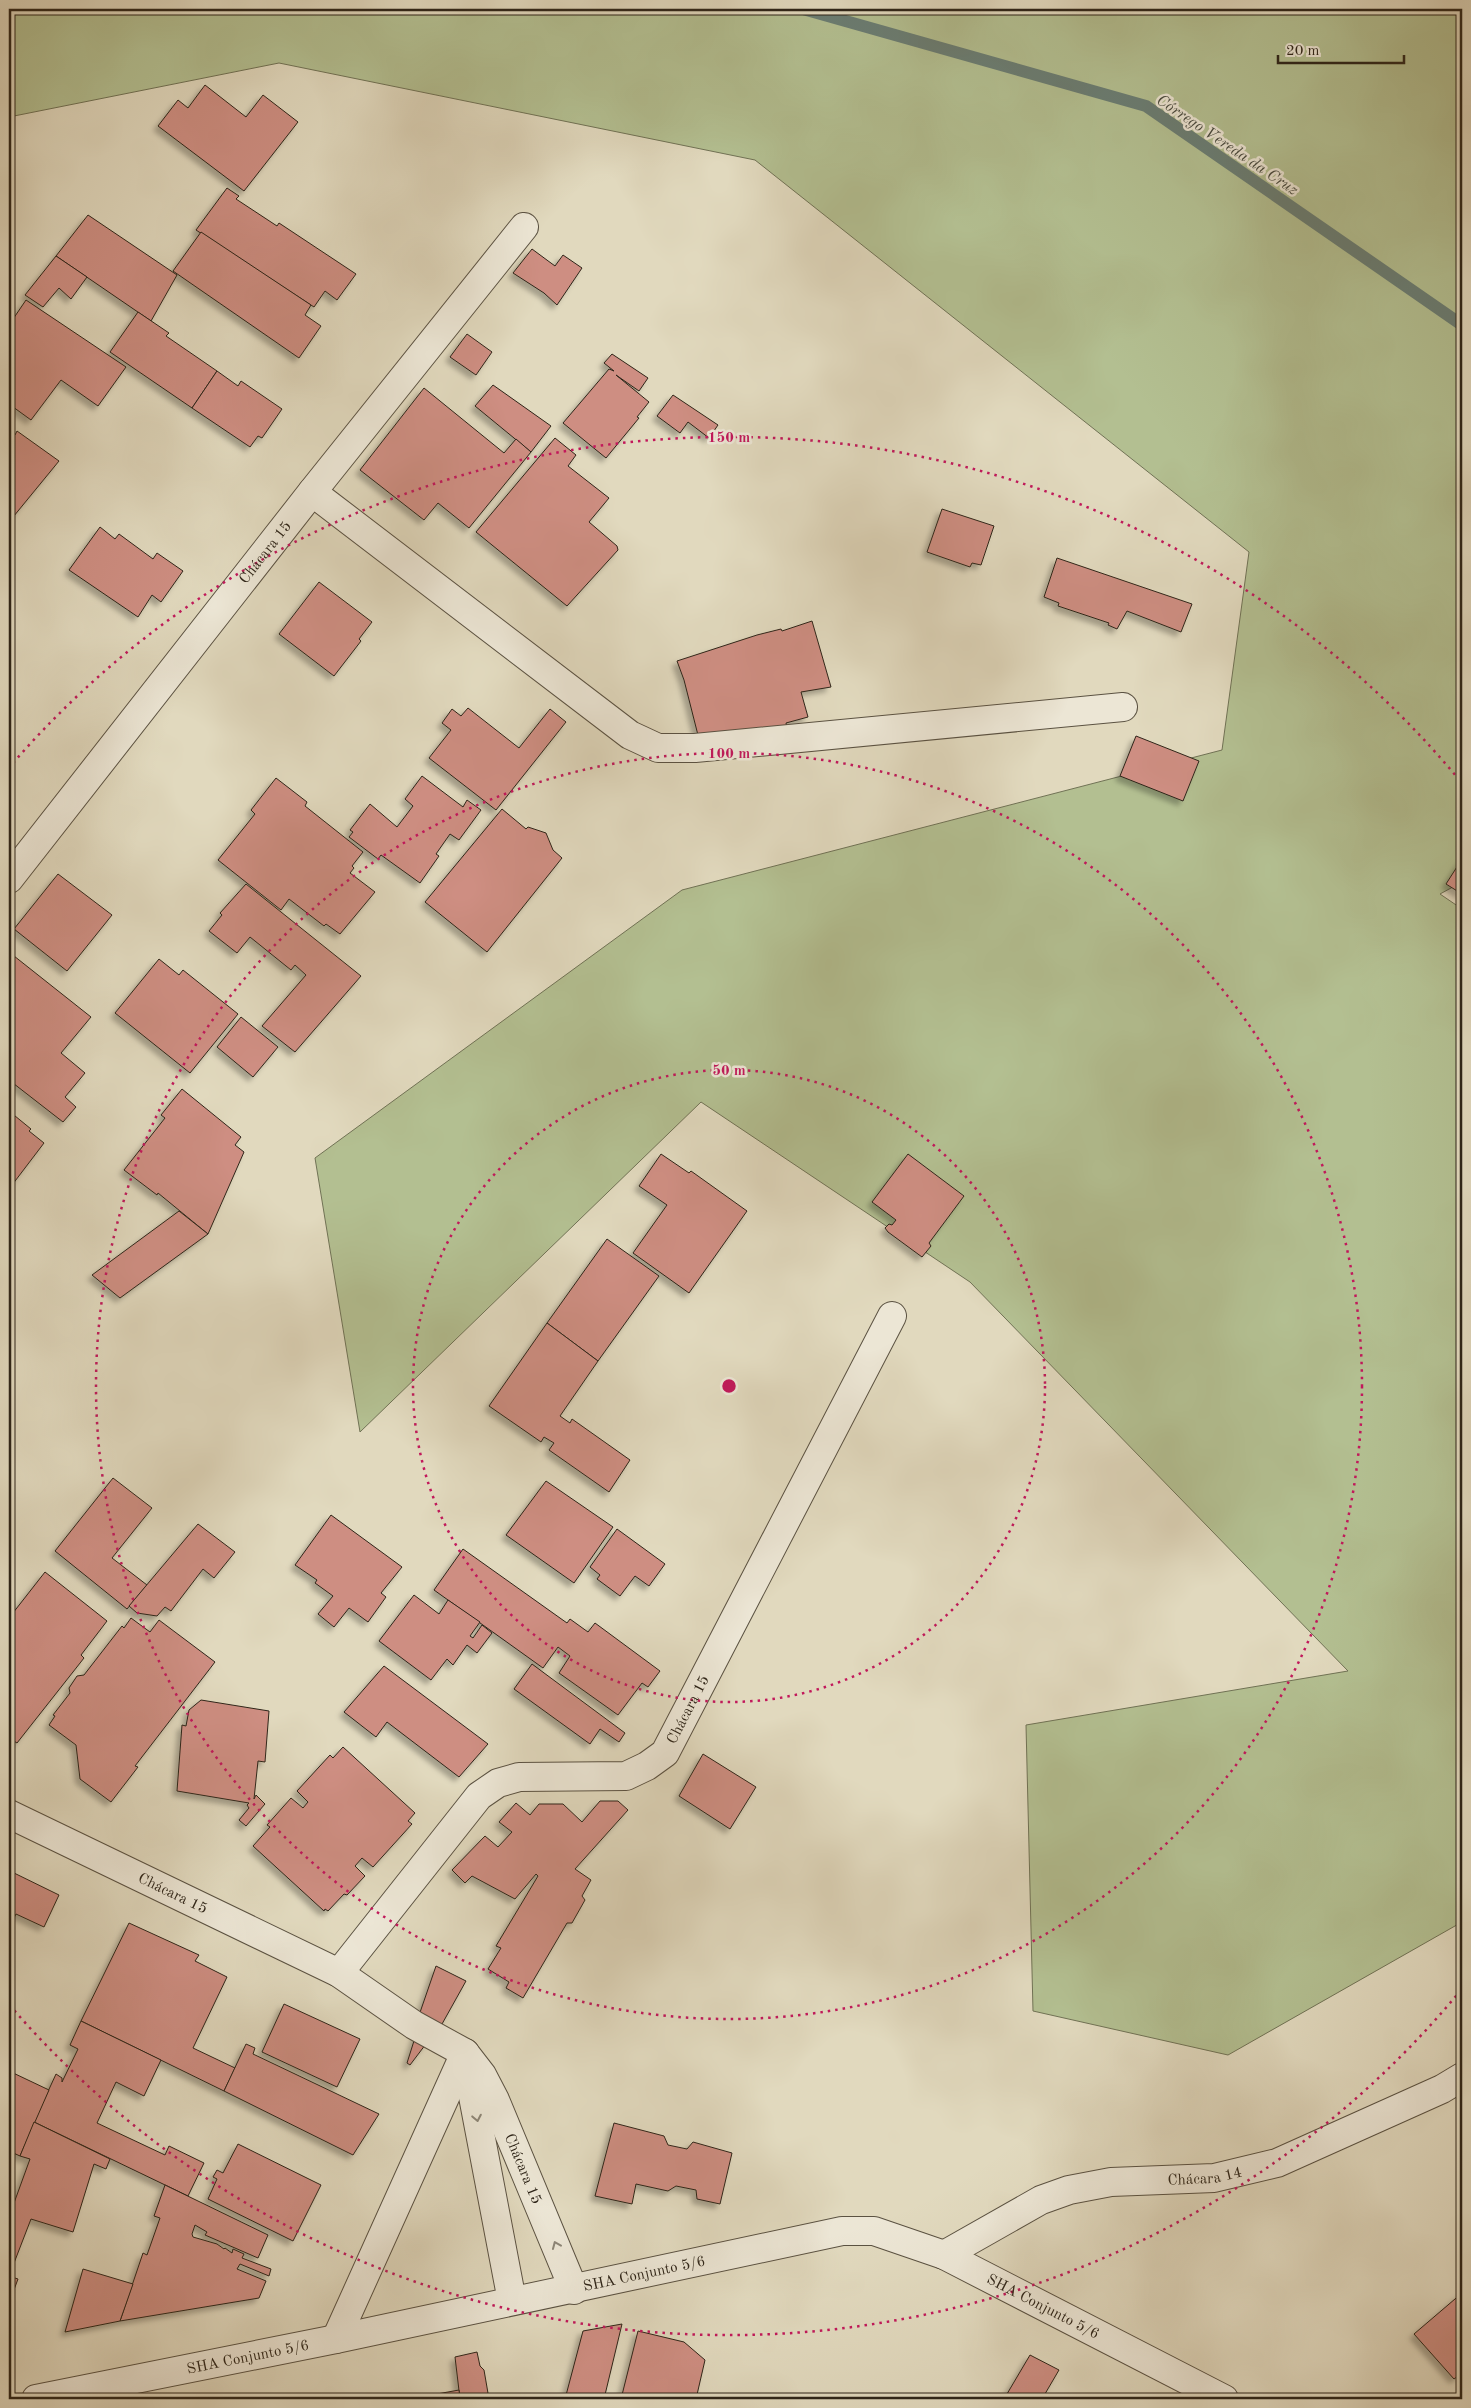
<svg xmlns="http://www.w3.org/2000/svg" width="1471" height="2408" viewBox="0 0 1471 2408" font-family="'Old Standard TT',serif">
<defs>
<filter id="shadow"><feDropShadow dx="-4.5" dy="4.5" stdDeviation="2.5" flood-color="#0004"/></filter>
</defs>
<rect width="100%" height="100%" fill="#e1d9be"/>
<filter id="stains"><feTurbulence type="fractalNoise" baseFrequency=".004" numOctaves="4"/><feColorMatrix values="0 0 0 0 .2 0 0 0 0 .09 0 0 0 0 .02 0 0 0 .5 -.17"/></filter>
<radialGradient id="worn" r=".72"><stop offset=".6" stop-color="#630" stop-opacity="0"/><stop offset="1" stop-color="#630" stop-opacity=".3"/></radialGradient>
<path fill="#b3bf91" stroke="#707255" d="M 9,9 L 1462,9 L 1462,882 L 1440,894 L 1462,909 L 1462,1922 L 1228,2055 L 1033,2011 L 1026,1725 L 1348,1671 L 970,1282 L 701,1102 L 360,1432 L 315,1158 L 682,890 L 1222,750 L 1249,552 L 755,160 L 279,63 L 9,117 Z"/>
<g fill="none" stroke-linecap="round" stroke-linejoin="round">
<path stroke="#6b7e74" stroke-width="12" d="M 803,9 L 1146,106 L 1462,325"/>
</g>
<g fill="#ce8e82" stroke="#2e2519" filter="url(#shadow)">
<path d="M 205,85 L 246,117 L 263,95 L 298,122 L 244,191 L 158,126 L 178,100 L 188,108 Z"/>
<path d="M 227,188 L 239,196 L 236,199 L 277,226 L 279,223 L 356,274 L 337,300 L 325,291 L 314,307 L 196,230 Z"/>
<path d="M 88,215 L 177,275 L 151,321 L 56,256 Z"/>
<path d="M 201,232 L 311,305 L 305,315 L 321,326 L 299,358 L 173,271 Z"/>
<path d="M 532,249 L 555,266 L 563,255 L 582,268 L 557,305 L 544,293 L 513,273 Z"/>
<path d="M 56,256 L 87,277 L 71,299 L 59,288 L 43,307 L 25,295 Z"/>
<path d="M 26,300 L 126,367 L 98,406 L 61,380 L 31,420 L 9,404 L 9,325 Z"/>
<path d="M 138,312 L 169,333 L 166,336 L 217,371 L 192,408 L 110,352 Z"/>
<path d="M 467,334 L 492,352 L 476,375 L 450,357 Z"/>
<path d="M 612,354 L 648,378 L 639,391 L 616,375 L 649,402 L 637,417 L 639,418 L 606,458 L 563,423 L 609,369 L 614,371 L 604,363 Z"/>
<path d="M 217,371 L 238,386 L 241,381 L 282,409 L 262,438 L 258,436 L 250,447 L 192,408 Z"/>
<path d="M 493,385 L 551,426 L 531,452 L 475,406 Z"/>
<path d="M 424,388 L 504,453 L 516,439 L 531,452 L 469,528 L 438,503 L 424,520 L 360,470 Z"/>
<path d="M 673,395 L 718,425 L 709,438 L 688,422 L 680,433 L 657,416 Z"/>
<path d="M 9,430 L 15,435 L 17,431 L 59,461 L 9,522 Z"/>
<path d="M 555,438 L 576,455 L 568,466 L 609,498 L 589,522 L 617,546 L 618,550 L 567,606 L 476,532 Z"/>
<path d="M 942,509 L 994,526 L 981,565 L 972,563 L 970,567 L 927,552 Z"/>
<path d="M 100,527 L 115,539 L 119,534 L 153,559 L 157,553 L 183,571 L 161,602 L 152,595 L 138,617 L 69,570 Z"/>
<path d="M 1057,558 L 1192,604 L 1181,632 L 1127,611 L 1117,629 L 1108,625 L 1109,623 L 1058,606 L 1059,603 L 1044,597 Z"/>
<path d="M 319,582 L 372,622 L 359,639 L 361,641 L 334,676 L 279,634 Z"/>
<path d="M 812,621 L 831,687 L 801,692 L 808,717 L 786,723 L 787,729 L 701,747 L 684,680 L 677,661 L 757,635 L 781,629 L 782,631 Z"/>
<path d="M 468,708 L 519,748 L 550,709 L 566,722 L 496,810 L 429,758 L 451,730 L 442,723 L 452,709 L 461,716 Z"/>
<path d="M 1136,736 L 1199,761 L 1183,801 L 1120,776 Z"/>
<path d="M 422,776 L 463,807 L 467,800 L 481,810 L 459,840 L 450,834 L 436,854 L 439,856 L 420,883 L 381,855 L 378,859 L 349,837 L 353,832 L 350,830 L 370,804 L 397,827 L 413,806 L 405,799 Z"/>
<path d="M 276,778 L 307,802 L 305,806 L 363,852 L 352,866 L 354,868 L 350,873 L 375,892 L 340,934 L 326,924 L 324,926 L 289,899 L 281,910 L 218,860 L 255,814 L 251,810 Z"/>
<path d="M 502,809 L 526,829 L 528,827 L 546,833 L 553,850 L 562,858 L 487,952 L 425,902 Z"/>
<path d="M 1462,859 L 1462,894 L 1446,884 Z"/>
<path d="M 58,874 L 112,915 L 67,971 L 14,929 Z"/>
<path d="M 246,884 L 361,976 L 295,1052 L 262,1026 L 306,975 L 295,965 L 291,970 L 250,937 L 237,953 L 209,931 L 222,915 L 220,913 Z"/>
<path d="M 9,952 L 91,1017 L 61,1053 L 85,1073 L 65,1097 L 76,1107 L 63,1122 L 9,1080 Z"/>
<path d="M 159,959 L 179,975 L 183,970 L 238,1014 L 190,1073 L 115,1013 Z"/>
<path d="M 241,1017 L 278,1047 L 253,1077 L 217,1047 Z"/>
<path d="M 182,1089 L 241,1137 L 235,1145 L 244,1152 L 208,1234 L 158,1193 L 157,1195 L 124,1170 L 165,1118 L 161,1115 Z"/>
<path d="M 9,1111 L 31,1129 L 29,1131 L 44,1143 L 9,1189 Z"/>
<path d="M 661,1154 L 689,1173 L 691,1171 L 747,1211 L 689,1293 L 633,1253 L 667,1205 L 639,1186 Z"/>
<path d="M 908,1154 L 964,1196 L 929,1243 L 931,1246 L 922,1257 L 888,1232 L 885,1228 L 889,1224 L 892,1225 L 896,1220 L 872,1202 Z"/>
<path d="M 179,1211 L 208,1234 L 120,1298 L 92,1275 Z"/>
<path d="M 607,1239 L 659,1276 L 598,1361 L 547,1323 Z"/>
<path d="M 547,1323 L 598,1361 L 560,1416 L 570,1423 L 572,1419 L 630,1460 L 609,1492 L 549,1450 L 554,1443 L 544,1437 L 541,1442 L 489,1406 Z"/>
<path d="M 113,1478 L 152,1508 L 112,1558 L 147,1585 L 127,1609 L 55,1551 Z"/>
<path d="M 546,1481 L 613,1527 L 574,1583 L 506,1535 Z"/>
<path d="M 331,1515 L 402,1567 L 381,1593 L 386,1597 L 368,1622 L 349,1608 L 334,1627 L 318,1614 L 333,1596 L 315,1583 L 317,1580 L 295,1565 Z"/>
<path d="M 198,1524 L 235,1552 L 214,1578 L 203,1569 L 171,1611 L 165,1607 L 157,1616 L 137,1613 L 129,1606 Z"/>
<path d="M 617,1529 L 665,1564 L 649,1586 L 635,1576 L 620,1596 L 597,1579 L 600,1575 L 590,1567 Z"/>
<path d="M 463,1549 L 567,1623 L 570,1619 L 588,1632 L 595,1623 L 660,1671 L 648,1687 L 642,1683 L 618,1715 L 559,1673 L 570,1656 L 558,1647 L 543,1668 L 434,1590 Z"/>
<path d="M 45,1572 L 107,1621 L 81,1655 L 84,1658 L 17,1743 L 9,1738 L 9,1618 Z"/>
<path d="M 414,1595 L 439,1614 L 448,1600 L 480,1622 L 470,1636 L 473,1638 L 482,1625 L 492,1633 L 477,1653 L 467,1645 L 453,1665 L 447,1659 L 431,1680 L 379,1641 Z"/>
<path d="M 131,1618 L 150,1632 L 159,1620 L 215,1662 L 135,1766 L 138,1767 L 111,1802 L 80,1779 L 76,1745 L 49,1725 L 55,1716 L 53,1715 L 70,1693 L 69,1688 L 77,1676 L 84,1675 L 122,1626 L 124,1628 Z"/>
<path d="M 532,1664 L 625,1733 L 619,1742 L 600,1729 L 590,1744 L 514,1689 Z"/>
<path d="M 384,1666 L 488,1744 L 459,1777 L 387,1722 L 376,1737 L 344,1712 Z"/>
<path d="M 201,1700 L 269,1711 L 265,1762 L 258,1761 L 254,1799 L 256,1795 L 265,1804 L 246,1826 L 239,1820 L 249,1808 L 247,1805 L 249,1803 L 177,1791 L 182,1725 L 186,1726 L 189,1710 Z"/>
<path d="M 343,1747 L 415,1813 L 408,1821 L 412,1824 L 373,1867 L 362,1858 L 355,1866 L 365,1876 L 347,1895 L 344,1894 L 328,1911 L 325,1909 L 324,1911 L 253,1846 L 270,1827 L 267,1825 L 291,1798 L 303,1808 L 308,1802 L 297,1791 L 330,1755 L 333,1758 Z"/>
<path d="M 703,1754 L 756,1787 L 730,1829 L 679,1796 Z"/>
<path d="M 600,1801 L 618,1801 L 628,1810 L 575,1869 L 591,1880 L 582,1896 L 585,1900 L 572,1923 L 567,1923 L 523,1998 L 506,1988 L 509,1982 L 488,1969 L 501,1948 L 496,1946 L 538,1876 L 536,1874 L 515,1899 L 472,1876 L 465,1883 L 452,1870 L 485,1836 L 498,1847 L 512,1832 L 499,1822 L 516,1803 L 530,1815 L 539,1804 L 563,1804 L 582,1822 Z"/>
<path d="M 12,1872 L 59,1895 L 44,1927 L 16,1914 L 9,1928 L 9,1880 Z"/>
<path d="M 129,1923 L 199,1955 L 195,1961 L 227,1977 L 193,2048 L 235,2068 L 224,2091 L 81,2021 Z"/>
<path d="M 436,1966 L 466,1981 L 437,2033 L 435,2032 L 410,2065 L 407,2063 L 419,2025 L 416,2024 Z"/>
<path d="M 284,2004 L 360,2039 L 337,2087 L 262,2052 Z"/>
<path d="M 81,2021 L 161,2060 L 144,2096 L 116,2082 L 97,2123 L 165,2155 L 169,2146 L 204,2163 L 188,2196 L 34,2122 L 56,2074 L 62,2078 L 62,2082 L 78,2049 L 70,2045 Z"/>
<path d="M 246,2044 L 255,2048 L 253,2054 L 379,2114 L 353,2155 L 224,2091 Z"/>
<path d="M 9,2071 L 49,2090 L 20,2156 L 9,2151 Z"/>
<path d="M 34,2122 L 110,2159 L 106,2169 L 94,2164 L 73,2232 L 31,2219 L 9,2276 L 18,2279 L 9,2303 L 9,2201 L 14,2203 L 30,2159 L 20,2156 Z"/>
<path d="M 614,2123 L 664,2136 L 668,2145 L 687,2149 L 693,2142 L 732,2153 L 720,2204 L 697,2199 L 696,2190 L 676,2186 L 668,2191 L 636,2184 L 632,2204 L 595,2196 Z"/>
<path d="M 238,2144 L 321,2185 L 293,2241 L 208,2199 L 217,2179 L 213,2177 L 217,2170 L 223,2173 Z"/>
<path d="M 165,2185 L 268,2235 L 258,2258 L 205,2235 L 207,2232 L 195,2225 L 192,2234 L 193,2237 L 217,2244 L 224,2249 L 225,2248 L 232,2253 L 233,2249 L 244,2254 L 242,2258 L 271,2269 L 269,2276 L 240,2264 L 237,2269 L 266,2281 L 259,2298 L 120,2321 L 143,2253 L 147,2255 L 160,2218 L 154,2216 Z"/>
<path d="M 83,2269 L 133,2284 L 120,2321 L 65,2332 Z"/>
<path d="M 1462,2293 L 1462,2373 L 1454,2379 L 1414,2334 Z"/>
<path d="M 622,2324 L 604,2399 L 565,2399 L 583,2331 Z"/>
<path d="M 638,2331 L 684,2342 L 705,2360 L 696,2399 L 621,2399 Z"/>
<path d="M 477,2352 L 480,2366 L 484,2370 L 489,2399 L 460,2399 L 455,2357 Z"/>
<path d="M 1030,2355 L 1059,2370 L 1042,2399 L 1004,2399 Z"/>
<path d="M 459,2390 L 460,2399 L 438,2399 L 437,2394 Z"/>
</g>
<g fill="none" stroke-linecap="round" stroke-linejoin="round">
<g stroke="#5b5242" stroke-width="30">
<g id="minor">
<path d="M 312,492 L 630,735 L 658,748 L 695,748 L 1123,707"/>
<path id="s1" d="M 9,879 L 312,492 L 524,227"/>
<path id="s2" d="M 9,1814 L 339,1973 L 414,2025 L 465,2053 L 482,2075 L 495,2100 L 574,2290"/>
<path id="s3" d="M 339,1973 L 479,1796 L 498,1783 L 519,1777 L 626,1776 L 647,1766 L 665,1753 L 892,1316"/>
<path d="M 467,2065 L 512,2301"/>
<path id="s4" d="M 944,2255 L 1041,2200 L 1069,2190 L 1111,2182 L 1214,2178 L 1277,2163 L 1442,2089 L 1462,2077"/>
<path d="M 336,2339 L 465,2053"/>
<path id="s5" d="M 36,2399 L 336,2339 L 842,2231 L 874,2231 L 944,2255 L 1224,2399"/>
</g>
</g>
<use href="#minor" stroke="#ece6d5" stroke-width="28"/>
</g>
<defs><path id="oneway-chevron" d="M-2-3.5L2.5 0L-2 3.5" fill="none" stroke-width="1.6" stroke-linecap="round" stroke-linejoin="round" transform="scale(1.25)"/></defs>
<g stroke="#8d8677">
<use href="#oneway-chevron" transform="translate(477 2118) rotate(79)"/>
<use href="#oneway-chevron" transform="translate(556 2245) rotate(-113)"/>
</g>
<g fill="none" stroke="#c2185b" stroke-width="2.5" stroke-dasharray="2.5 5">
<circle cx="729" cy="1386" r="316"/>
<circle cx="729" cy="1386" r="633"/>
<path d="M1461 1990A949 949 0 0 1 13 2009M13 763A949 949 0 0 1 1461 782"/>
</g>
<g text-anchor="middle" stroke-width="5" stroke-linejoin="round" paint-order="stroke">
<g font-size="15" fill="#2e2519" stroke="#ece6d5">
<text dy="5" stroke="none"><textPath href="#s1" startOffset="415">Chácara 15</textPath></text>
<text dy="5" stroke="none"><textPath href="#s3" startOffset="472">Chácara 15</textPath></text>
<text dy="5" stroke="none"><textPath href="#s2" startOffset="182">Chácara 15</textPath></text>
<text dy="5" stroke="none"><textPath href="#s2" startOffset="646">Chácara 15</textPath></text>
<text dy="5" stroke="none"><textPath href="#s4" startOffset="278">Chácara 14</textPath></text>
<text dy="5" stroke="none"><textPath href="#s5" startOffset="621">SHA Conjunto 5/6</textPath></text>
<text dy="5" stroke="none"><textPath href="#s5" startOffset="1041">SHA Conjunto 5/6</textPath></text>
<text dy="5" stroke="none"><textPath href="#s5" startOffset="216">SHA Conjunto 5/6</textPath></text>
</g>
<g font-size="16" font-style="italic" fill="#484a3f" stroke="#ece6d5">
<text transform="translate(1228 144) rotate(34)" y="6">Córrego Vereda da Cruz</text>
</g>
</g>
<circle cx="729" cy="1386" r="8" fill="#c2185b" stroke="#ece6d5" stroke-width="2.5"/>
<g font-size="15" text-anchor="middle" font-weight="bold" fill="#c2185b" stroke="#ece6d5" stroke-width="5" stroke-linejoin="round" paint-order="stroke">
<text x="729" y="442">150 m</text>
<text x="729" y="758">100 m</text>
<text x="729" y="1075">50 m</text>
</g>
<rect width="1471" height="2408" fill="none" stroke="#e1d9be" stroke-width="30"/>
<rect x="10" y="10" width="1451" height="2388" fill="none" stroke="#2e2519" stroke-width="2.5"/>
<rect x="15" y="15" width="1441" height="2378" fill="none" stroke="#2e2519"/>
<path d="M1278 55v8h126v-8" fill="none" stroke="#2e2519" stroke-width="2.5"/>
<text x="1286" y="55" font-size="15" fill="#2e2519" stroke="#ece6d5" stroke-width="4" paint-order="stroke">20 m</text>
<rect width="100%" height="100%" filter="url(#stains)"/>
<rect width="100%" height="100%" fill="url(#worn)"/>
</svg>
